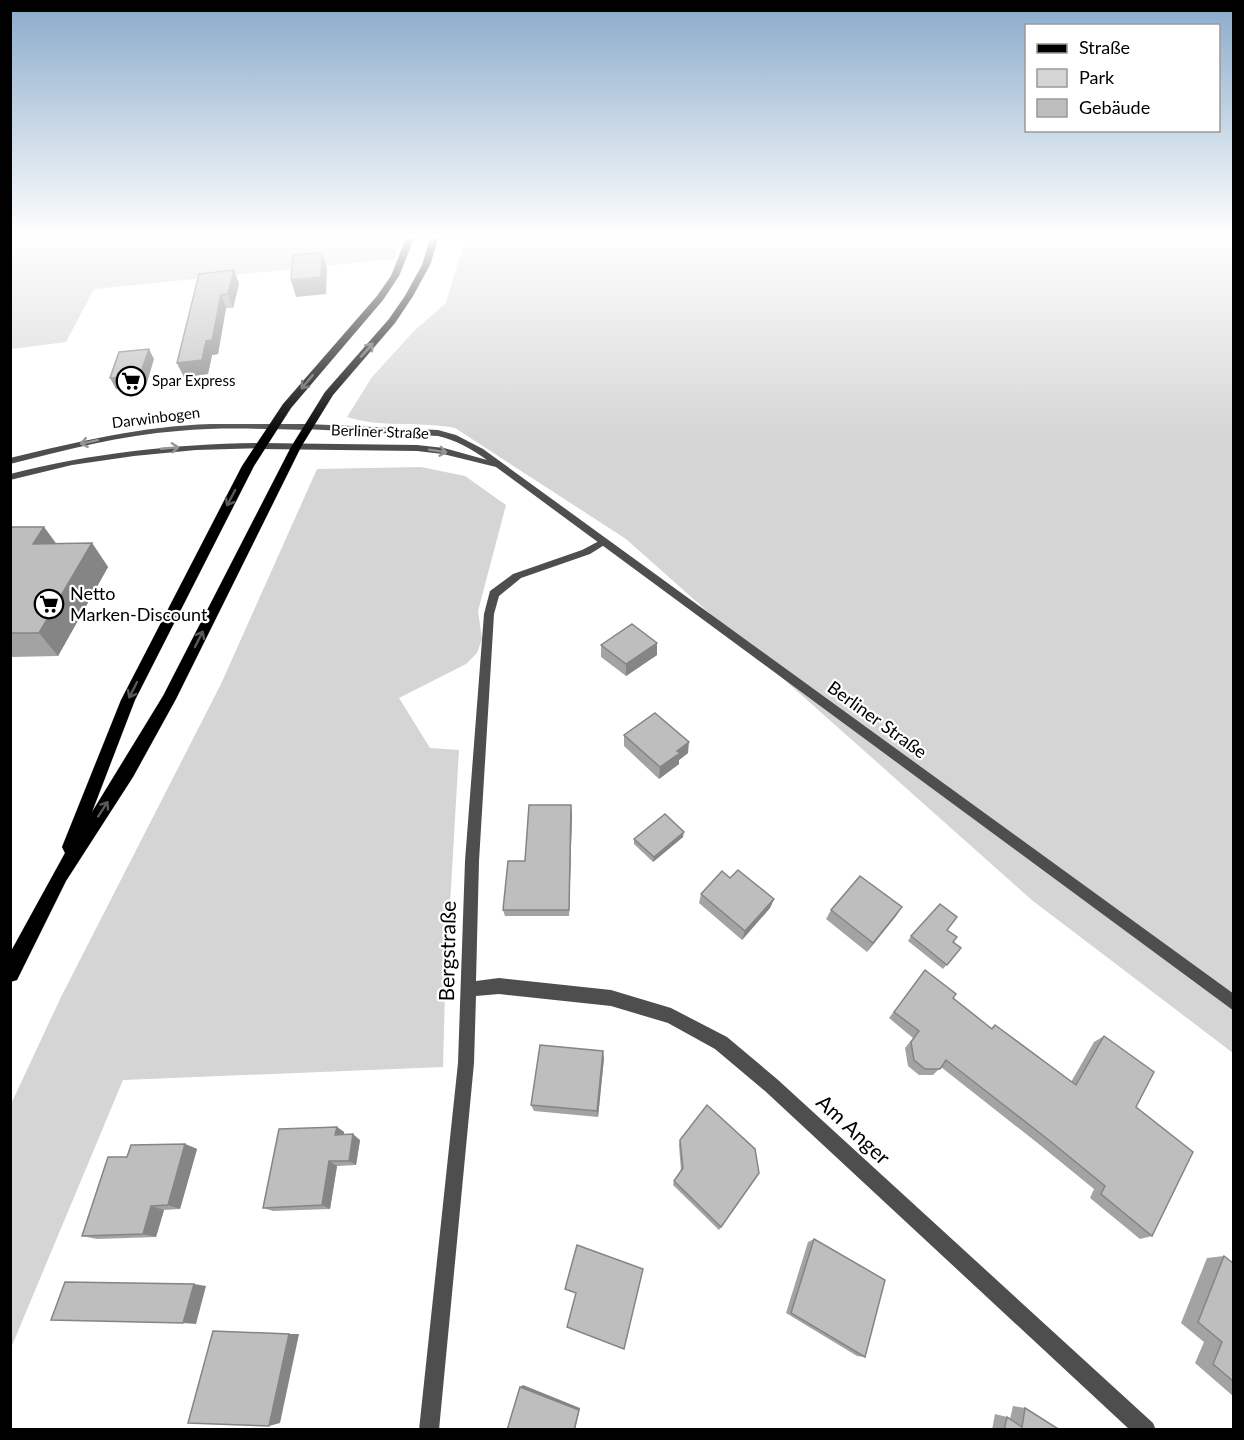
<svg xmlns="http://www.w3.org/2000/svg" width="1244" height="1440" viewBox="0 0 1244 1440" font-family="Lato,sans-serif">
<rect width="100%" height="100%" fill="#fff"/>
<g fill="#d5d5d5">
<path d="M 10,236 L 402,236 L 394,259 L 94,289 L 66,342 L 11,349 Z"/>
<path d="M 466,236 L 1233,236 L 1233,1053 L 1033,901 L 626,539 L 455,428 C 419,421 381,428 347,417 L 372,377 L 415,330 L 446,303 Z"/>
<path d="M 421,467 L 465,476 L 506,505 L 478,611 L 482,639 L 477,653 L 466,664 L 399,698 L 430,748 L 459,750 L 445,991 L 443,1067 L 123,1080 L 11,1348 L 11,1104 L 61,997 L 221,684 L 317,469 Z"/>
</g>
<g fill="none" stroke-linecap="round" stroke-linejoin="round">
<g stroke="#dbdbdb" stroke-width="1">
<path id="primary" d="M 407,236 L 415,236 L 399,276 L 383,300 L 291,408 L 254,466 L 135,700 L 92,812 L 163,696 L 291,447 L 325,392 L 389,319 L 405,296 L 422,265 L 431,236 L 439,236 L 430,265 L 413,296 L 395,323 L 333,395 L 301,447 L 176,699 L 133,777 L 66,881 L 17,980 L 10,982 L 10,953 L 65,853 L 62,847 L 121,700 L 242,466 L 283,404 L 377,296 L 391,276 Z"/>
</g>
<g fill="#4e4e4e" fill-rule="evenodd">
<path d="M 211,424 L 308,424 L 312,427 L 308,430 C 265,429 221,427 178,431 C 121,435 66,450 10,464 L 10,458 C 77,442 142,426 211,424 Z"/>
<path d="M 260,443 L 264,446 L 263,448 L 196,450 L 134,456 L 72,465 L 10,480 L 10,474 C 93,453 175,444 260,443 Z"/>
<path d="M 603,539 L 608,542 L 606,544 L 590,554 L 521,578 L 499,596 L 494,614 L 479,861 L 476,981 L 499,978 L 611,990 L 671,1008 L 727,1037 L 777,1079 L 1153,1423 L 1156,1430 L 1130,1430 L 765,1091 L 715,1049 L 668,1023 L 611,1006 L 499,994 L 476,996 L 474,1063 L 439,1430 L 419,1430 L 458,1063 L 465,861 L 484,614 L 490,591 L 513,574 L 582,550 Z"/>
</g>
<path fill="#4e4e4e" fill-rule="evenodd" d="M 308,424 L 438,430 L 456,435 L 483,449 L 1234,994 L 1234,1011 L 496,467 L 443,454 L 417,451 L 260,449 L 256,446 L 260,443 L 417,445 L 444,448 L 487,460 C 472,449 456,440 438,436 L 305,429 L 304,427 Z"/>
<use href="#primary" fill="#000" fill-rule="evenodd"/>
</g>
<g fill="#a3a3a3">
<path d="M 234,270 L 239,284 L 233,308 L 226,308 L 218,354 L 212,355 L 208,374 L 184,377 L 177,363 Z"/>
<path d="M 10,527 L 44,527 L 56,543 L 92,543 L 108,567 L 58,656 L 10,657 Z"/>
<path d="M 601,645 L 657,655 L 626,676 L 601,657 Z"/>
<path d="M 624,735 L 688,753 L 679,760 L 679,764 L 659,779 L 624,746 Z"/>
<path d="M 572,812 L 569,916 L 505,916 L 503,910 L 525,861 Z"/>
<path d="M 683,837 L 653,862 L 634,844 L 634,839 Z"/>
<path d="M 730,878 L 774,899 L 770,908 L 742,940 L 699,903 L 701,894 Z"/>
<path d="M 902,907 L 896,916 L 867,952 L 826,919 L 831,910 Z"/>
<path d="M 947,930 L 953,941 L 961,948 L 943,969 L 908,941 L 911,936 Z"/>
<path d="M 925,970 L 953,998 L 991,1028 L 995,1025 L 1071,1082 L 1094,1042 L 1104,1036 L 1136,1107 L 1152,1236 L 1140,1239 L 1090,1198 L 1094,1189 L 1040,1145 L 941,1067 L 933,1075 L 919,1075 L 908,1066 L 905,1048 L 913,1038 L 889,1018 Z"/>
<path d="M 604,1058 L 598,1117 L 534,1111 L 531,1105 Z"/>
<path d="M 337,1127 L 344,1132 L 344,1135 L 360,1140 L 356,1165 L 337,1166 L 330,1209 L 273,1211 L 263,1208 Z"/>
<path d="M 680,1140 L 721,1227 L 719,1230 L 673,1185 L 674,1181 L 681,1171 L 679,1145 Z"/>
<path d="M 185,1144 L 197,1149 L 180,1209 L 164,1210 L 156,1237 L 97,1239 L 82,1236 L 127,1157 Z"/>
<path d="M 814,1239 L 865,1357 L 857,1356 L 786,1313 L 808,1242 Z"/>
<path d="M 1224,1256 L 1233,1263 L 1233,1396 L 1195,1363 L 1204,1342 L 1181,1323 L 1207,1258 Z"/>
<path d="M 1013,1406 L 1025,1408 L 1060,1430 L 992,1430 L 995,1414 L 1007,1417 L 1010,1419 Z"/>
</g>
<g fill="#858585">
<path d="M 322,253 L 327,269 L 326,294 L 296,297 L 291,280 Z"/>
<path d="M 234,270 L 239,284 L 233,308 L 228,294 Z"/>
<path d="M 221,295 L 226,308 L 218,354 L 212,355 L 208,374 L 184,377 L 177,363 Z"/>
<path d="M 149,349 L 154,359 L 146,386 L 116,389 L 110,378 Z"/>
<path d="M 44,527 L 61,551 L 33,544 Z"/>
<path d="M 92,543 L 108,567 L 58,656 L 39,633 Z"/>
<path d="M 657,643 L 657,655 L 626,676 L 626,664 Z"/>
<path d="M 689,742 L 688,753 L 679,760 L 679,764 L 659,779 L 660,767 L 677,751 Z"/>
<path d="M 571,805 L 572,812 L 569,916 L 569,910 Z"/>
<path d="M 684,832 L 683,837 L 653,862 L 654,857 Z"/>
<path d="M 774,899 L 770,908 L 742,940 L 745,931 Z"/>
<path d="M 902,907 L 896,916 L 867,952 L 873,943 Z"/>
<path d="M 603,1051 L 604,1058 L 598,1117 L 597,1111 Z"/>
<path d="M 337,1127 L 344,1132 L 343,1140 L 335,1135 Z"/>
<path d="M 353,1134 L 360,1140 L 356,1165 L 349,1161 Z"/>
<path d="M 185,1144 L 197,1149 L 180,1209 L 168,1205 Z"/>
<path d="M 329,1161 L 337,1166 L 330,1209 L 322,1205 Z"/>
<path d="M 151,1206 L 164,1210 L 156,1237 L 143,1234 Z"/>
<path d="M 194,1284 L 206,1286 L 196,1324 L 183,1323 Z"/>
<path d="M 289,1334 L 299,1334 L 280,1423 L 269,1426 Z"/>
<path d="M 523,1385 L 580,1408 L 575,1430 L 520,1387 Z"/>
</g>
<g fill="#bebebe" stroke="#858585" stroke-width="1.5">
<path d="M 322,253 L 321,277 L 291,280 L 293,255 Z"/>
<path d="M 234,270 L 228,294 L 221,295 L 212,340 L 206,341 L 202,360 L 177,363 L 199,274 Z"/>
<path d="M 149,349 L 140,375 L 110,378 L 119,352 Z"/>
<path d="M 10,527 L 44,527 L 33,544 L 92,543 L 39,633 L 10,633 Z"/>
<path d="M 632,624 L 657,643 L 626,664 L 601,645 Z"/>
<path d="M 655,713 L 689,742 L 677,751 L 680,753 L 660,767 L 624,735 Z"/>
<path d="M 529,805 L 571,805 L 569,910 L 503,910 L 508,861 L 525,861 Z"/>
<path d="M 665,814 L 684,832 L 654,857 L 634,839 Z"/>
<path d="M 738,870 L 774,899 L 745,931 L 701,894 L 722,871 L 730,878 Z"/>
<path d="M 860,876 L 902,907 L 873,943 L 831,910 Z"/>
<path d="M 940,904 L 957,917 L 947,930 L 957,937 L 953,942 L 961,948 L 947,965 L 911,936 Z"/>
<path d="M 925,970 L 956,994 L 953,998 L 992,1029 L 995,1025 L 1076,1085 L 1104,1036 L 1154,1072 L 1136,1107 L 1193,1152 L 1152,1236 L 1101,1194 L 1105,1186 L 1050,1141 L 946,1060 L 940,1069 L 925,1069 L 914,1060 L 911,1042 L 919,1031 L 894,1012 Z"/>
<path d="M 540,1045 L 603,1051 L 597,1111 L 531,1105 Z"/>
<path d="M 707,1105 L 755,1149 L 759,1173 L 721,1227 L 674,1181 L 683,1168 L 680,1140 Z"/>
<path d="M 337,1127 L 335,1135 L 353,1134 L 349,1161 L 329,1161 L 322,1205 L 263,1208 L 279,1129 Z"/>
<path d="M 185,1144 L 168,1205 L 151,1206 L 143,1234 L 82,1236 L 108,1157 L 127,1157 L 131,1145 Z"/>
<path d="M 814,1239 L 885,1280 L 865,1357 L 791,1313 Z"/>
<path d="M 577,1245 L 643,1269 L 624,1349 L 567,1327 L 576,1293 L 565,1289 Z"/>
<path d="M 1224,1256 L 1233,1263 L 1233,1381 L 1213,1364 L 1222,1342 L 1198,1322 Z"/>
<path d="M 65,1282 L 194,1284 L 183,1323 L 51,1320 Z"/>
<path d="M 213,1331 L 289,1334 L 269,1426 L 188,1423 Z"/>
<path d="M 520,1387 L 579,1410 L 574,1430 L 507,1430 Z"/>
<path d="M 1025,1408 L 1060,1430 L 1004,1430 L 1007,1417 L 1022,1427 Z"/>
</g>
<defs><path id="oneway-shaft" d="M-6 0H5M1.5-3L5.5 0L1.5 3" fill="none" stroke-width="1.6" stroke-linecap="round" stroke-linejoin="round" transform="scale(1.5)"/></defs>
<g stroke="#595959">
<use href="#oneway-shaft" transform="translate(367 350) rotate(-49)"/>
<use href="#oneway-shaft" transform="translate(307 382) rotate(130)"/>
<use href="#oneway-shaft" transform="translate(231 498) rotate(118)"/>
<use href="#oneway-shaft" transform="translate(199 639) rotate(-63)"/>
<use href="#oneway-shaft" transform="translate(133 690) rotate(117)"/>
<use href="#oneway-shaft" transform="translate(103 809) rotate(-57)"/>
</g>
<g stroke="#959595">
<use href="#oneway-shaft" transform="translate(89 442) rotate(168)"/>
<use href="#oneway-shaft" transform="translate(170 448) rotate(-5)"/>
<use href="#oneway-shaft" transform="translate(438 451) rotate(9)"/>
</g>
<linearGradient id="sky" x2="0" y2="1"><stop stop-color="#89aaca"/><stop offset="0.54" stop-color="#fff"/><stop offset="1" stop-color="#fff" stop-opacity="0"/></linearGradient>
<rect width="1244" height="438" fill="url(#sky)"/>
<defs>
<g id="supermarket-ring" transform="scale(1.5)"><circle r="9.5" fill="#fff" stroke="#000" stroke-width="1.5"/><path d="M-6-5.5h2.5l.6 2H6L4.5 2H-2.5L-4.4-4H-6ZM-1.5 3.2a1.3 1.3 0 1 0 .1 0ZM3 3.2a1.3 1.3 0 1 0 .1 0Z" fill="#000"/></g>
</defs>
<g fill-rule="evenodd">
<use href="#supermarket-ring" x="131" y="381"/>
<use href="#supermarket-ring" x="49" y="604"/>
</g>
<g text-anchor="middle" stroke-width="4.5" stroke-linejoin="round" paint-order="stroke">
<g font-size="15" fill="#000" stroke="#fff" text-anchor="start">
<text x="152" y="386">Spar Express</text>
</g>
<g font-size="15" fill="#000" stroke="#fff">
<text transform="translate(156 418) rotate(-7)" y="5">Darwinbogen</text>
<text transform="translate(380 432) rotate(2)" y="5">Berliner Straße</text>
</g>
<g font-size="18" fill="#000" stroke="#fff" text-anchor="start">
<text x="70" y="600">Netto<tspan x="70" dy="21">Marken-Discount</tspan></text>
</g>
<g font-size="18" fill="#000" stroke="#fff">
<text transform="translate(877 720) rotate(36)" y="6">Berliner Straße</text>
</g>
<g font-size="21" fill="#000" stroke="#fff">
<text transform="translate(448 951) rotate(-89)" y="7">Bergstraße</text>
<text transform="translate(853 1130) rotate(43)" y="7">Am Anger</text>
</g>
</g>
<rect width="1244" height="1440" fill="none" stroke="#000000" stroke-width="24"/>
<rect x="1025" y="24" width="195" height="108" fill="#ffffff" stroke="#999999" stroke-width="1.5"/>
<rect x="1037" y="44" width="30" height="9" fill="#000000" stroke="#999999" stroke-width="1.5"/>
<text x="1079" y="54" font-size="18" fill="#000000">Straße</text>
<rect x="1037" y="69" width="30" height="18" fill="#d5d5d5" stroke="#999999" stroke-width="1.5"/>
<text x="1079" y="84" font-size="18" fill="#000000">Park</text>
<rect x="1037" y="99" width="30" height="18" fill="#bebebe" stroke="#999999" stroke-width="1.5"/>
<text x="1079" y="114" font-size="18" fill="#000000">Gebäude</text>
</svg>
